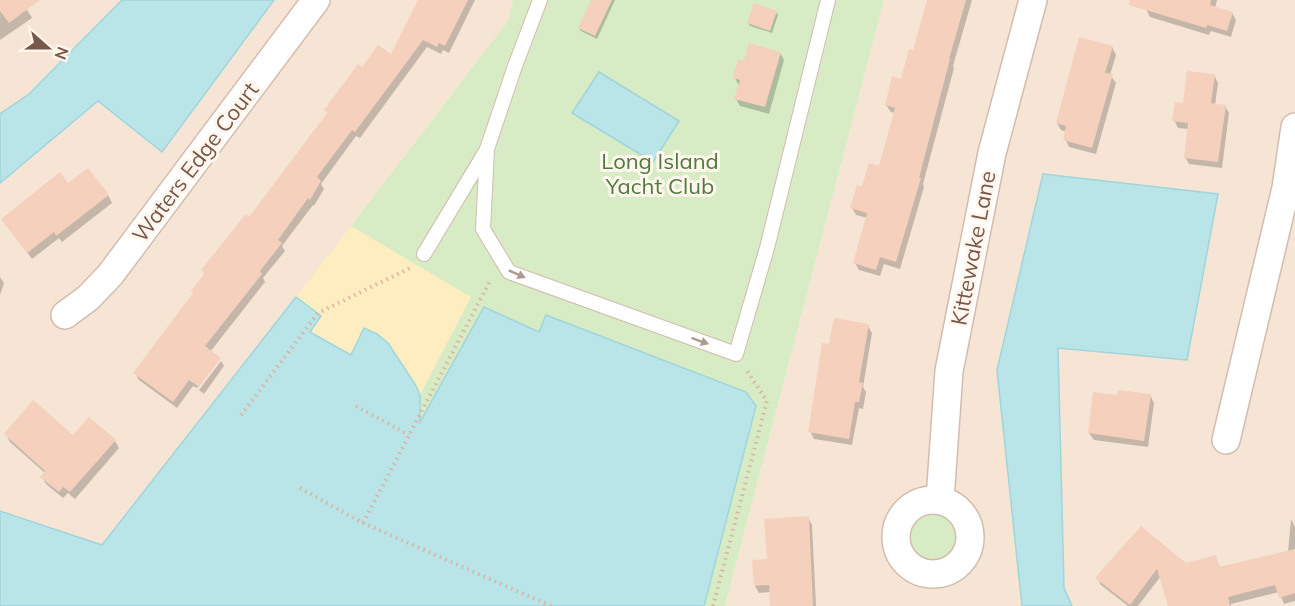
<svg xmlns="http://www.w3.org/2000/svg" width="1295" height="606" viewBox="0 0 1295 606" font-family="Mulish,sans-serif">
<rect width="100%" height="100%" fill="#fdf3e7"/>
<g fill="#f6e5d4">
<path d="M 0,0 L 122,0 L 29,94 L 0,114 Z"/>
<path d="M 274,0 L 513,0 L 508,21 L 272,329 L 102,545 L 0,511 L 0,183 L 98,101 L 162,151 Z"/>
<path d="M 884,0 L 1295,0 L 1295,606 L 725,606 Z"/>
</g>
<g fill="#d7ecc4">
<path d="M 513,0 L 884,0 L 725,606 L 704,606 L 756,406 L 546,315 L 539,332 L 485,307 L 420,423 L 272,329 L 508,21 Z"/>
<circle cx="933" cy="537" r="33"/>
</g>
<path fill="#feedc0" d="M 351,226 L 471,297 L 420,395 L 415,384 L 388,343 L 351,356 L 310,332 L 296,297 Z"/>
<g fill="#b9e5e9" stroke="#9fd5db" stroke-width="1.5">
<path d="M 122,0 L 274,0 L 162,152 L 98,101 L 0,183 L 0,114 L 29,94 Z"/>
<path d="M 599,72 L 679,121 L 653,162 L 572,113 Z"/>
<path d="M 1043,174 L 1218,194 L 1187,360 L 1058,348 L 1064,588 L 1072,606 L 1022,606 L 997,370 Z"/>
<path d="M 296,297 L 321,316 L 310,332 L 351,355 L 364,328 L 377,334 L 388,343 L 415,384 L 420,395 L 420,422 L 484,307 L 539,332 L 546,315 L 746,392 L 756,406 L 704,606 L 0,606 L 0,511 L 102,545 Z"/>
</g>
<g fill="#0003">
<path d="M 0,0 L 21,0 L 32,18 L 0,40 Z"/>
<path d="M 420,0 L 475,0 L 449,53 L 443,50 L 441,54 L 427,47 L 360,138 L 356,136 L 321,184 L 324,189 L 314,206 L 313,205 L 282,246 L 285,251 L 263,278 L 265,282 L 210,352 L 220,360 L 218,360 L 197,388 L 193,386 L 177,408 L 139,380 L 135,373 L 194,294 L 205,275 L 203,270 L 250,219 L 329,114 L 326,110 L 362,69 L 392,57 Z"/>
<path d="M 592,0 L 615,0 L 597,39 L 581,31 L 579,28 Z"/>
<path d="M 929,0 L 972,0 L 953,66 L 954,68 L 923,184 L 924,187 L 900,269 L 884,264 L 880,276 L 859,270 L 855,263 L 868,218 L 856,215 L 852,208 L 863,188 L 880,168 L 895,113 L 891,112 L 886,105 L 902,80 L 914,51 Z"/>
<path d="M 1149,0 L 1217,0 L 1215,8 L 1232,13 L 1236,20 L 1231,37 L 1211,31 L 1209,35 L 1150,17 L 1146,9 Z"/>
<path d="M 776,12 L 778,15 L 772,33 L 750,26 L 748,23 Z"/>
<path d="M 1112,47 L 1116,55 L 1110,75 L 1116,83 L 1096,154 L 1069,147 L 1065,139 L 1067,132 L 1061,130 L 1057,123 Z"/>
<path d="M 780,53 L 784,60 L 769,114 L 740,106 L 736,99 L 739,86 L 735,78 L 745,63 Z"/>
<path d="M 1214,75 L 1218,83 L 1215,105 L 1225,106 L 1229,113 L 1222,168 L 1189,164 L 1185,157 L 1189,129 L 1178,128 L 1174,120 L 1184,104 Z"/>
<path d="M 68,185 L 108,195 L 112,203 L 62,242 L 59,238 L 32,259 L 3,220 Z"/>
<path d="M 0,277 L 4,283 L 0,295 Z"/>
<path d="M 868,326 L 872,333 L 863,387 L 866,392 L 863,409 L 859,408 L 852,445 L 814,439 L 810,431 L 831,346 Z"/>
<path d="M 221,361 L 224,366 L 204,394 L 199,390 Z"/>
<path d="M 1150,395 L 1154,403 L 1148,447 L 1094,440 L 1089,433 L 1119,397 Z"/>
<path d="M 6,434 L 74,437 L 115,441 L 119,448 L 75,499 L 68,493 L 63,498 L 46,484 L 42,477 L 45,473 L 10,442 Z"/>
<path d="M 808,518 L 812,525 L 816,606 L 771,606 L 770,592 L 759,593 L 755,586 L 768,561 Z"/>
<path d="M 1291,519 L 1295,527 L 1295,601 L 1284,604 L 1279,592 L 1231,604 L 1231,606 L 1169,606 L 1161,576 L 1138,606 L 1128,606 L 1101,585 L 1097,578 L 1141,528 L 1185,565 L 1215,556 L 1220,568 L 1288,552 Z"/>
</g>
<g fill="#f4d0bd">
<path d="M 0,0 L 40,0 L 9,23 L 0,11 Z"/>
<path d="M 418,0 L 468,0 L 445,46 L 439,43 L 437,47 L 423,40 L 355,132 L 352,130 L 317,177 L 321,181 L 310,200 L 308,198 L 278,240 L 282,243 L 260,271 L 262,274 L 205,346 L 221,358 L 199,387 L 189,380 L 173,402 L 133,373 L 193,293 L 191,291 L 205,273 L 201,270 L 246,214 L 249,217 L 328,112 L 324,110 L 358,64 L 362,67 L 378,45 L 391,54 Z"/>
<path d="M 591,0 L 612,0 L 595,36 L 578,28 Z"/>
<path d="M 927,0 L 966,0 L 949,59 L 950,59 L 919,178 L 921,178 L 896,262 L 880,257 L 876,270 L 853,263 L 867,213 L 850,208 L 857,185 L 862,186 L 869,163 L 879,166 L 895,108 L 885,105 L 892,76 L 901,79 L 909,49 L 913,50 Z"/>
<path d="M 1130,0 L 1211,0 L 1210,5 L 1233,12 L 1227,31 L 1207,25 L 1206,28 L 1129,5 Z"/>
<path d="M 754,3 L 777,11 L 770,31 L 747,23 Z"/>
<path d="M 1079,37 L 1113,46 L 1105,73 L 1113,74 L 1092,148 L 1063,140 L 1066,126 L 1056,123 Z"/>
<path d="M 749,43 L 781,52 L 765,107 L 734,99 L 740,80 L 733,78 L 738,59 L 744,61 Z"/>
<path d="M 1187,71 L 1215,74 L 1211,103 L 1226,105 L 1218,162 L 1184,158 L 1188,123 L 1172,121 L 1175,102 L 1183,103 Z"/>
<path d="M 88,168 L 109,195 L 56,236 L 54,232 L 27,253 L 1,219 L 60,172 L 68,183 Z"/>
<path d="M 834,318 L 869,324 L 859,382 L 863,383 L 859,402 L 855,402 L 849,439 L 808,432 L 822,343 L 829,344 Z"/>
<path d="M 1118,390 L 1151,394 L 1144,441 L 1088,433 L 1093,392 L 1117,395 Z"/>
<path d="M 33,400 L 73,435 L 89,417 L 116,440 L 70,492 L 63,487 L 59,492 L 40,477 L 45,471 L 4,434 Z"/>
<path d="M 809,516 L 813,606 L 770,606 L 769,585 L 754,586 L 752,560 L 767,559 L 764,519 Z"/>
<path d="M 1141,526 L 1186,563 L 1216,555 L 1219,567 L 1295,549 L 1295,593 L 1279,598 L 1275,585 L 1228,597 L 1230,606 L 1168,606 L 1157,569 L 1130,605 L 1095,578 Z"/>
</g>
<g fill="none" stroke-linecap="round" stroke-linejoin="round">
<g stroke="#d3bcae" stroke-width="16">
<g id="lane">
<path d="M 540,0 L 515,66 L 487,149 L 483,229 L 509,272 L 736,354 L 767,248 L 828,0"/>
<path d="M 424,254 L 486,151"/>
</g>
</g>
<g stroke="#d3bcae" stroke-width="30">
<g id="street">
<path d="M 65,315 L 88,298 L 110,275 L 316,0"/>
<path d="M 1226,440 L 1286,188 L 1295,127"/>
<circle cx="933" cy="537" r="37"/>
<path d="M 940,500 L 949,371 L 992,153 L 1033,0"/>
</g>
</g>
<g stroke="#dab39f" stroke-width="4" stroke-dasharray="1.5 4.5" stroke-linecap="butt">
<path d="M 356,406 L 409,435"/>
<path d="M 241,415 L 318,313 L 412,267"/>
<path d="M 300,488 L 363,523 L 551,606"/>
<path d="M 363,523 L 491,279"/>
<path d="M 713,606 L 767,401 L 745,368"/>
</g>
<use href="#lane" stroke="#fff" stroke-width="14"/>
<use href="#street" stroke="#fff" stroke-width="27"/>
</g>
<defs><path id="oneway-solid" d="M-6-.8H1V-3.2L6.5 0L1 3.2V.8H-6Z" transform="scale(1.5)"/></defs>
<g fill="#af9a92">
<use href="#oneway-solid" transform="translate(517 274) rotate(24)"/>
<use href="#oneway-solid" transform="translate(700 341) rotate(20)"/>
</g>
<g text-anchor="middle" stroke-width="6" stroke-linejoin="round" paint-order="stroke">
<g font-size="22" fill="#527a3d" stroke="#fff7ee">
<text x="660" y="169">Long Island<tspan x="660" dy="25">Yacht Club</tspan></text>
</g>
<g font-size="22" fill="#795749" stroke="#fff7ee">
<text transform="translate(195 162) rotate(-53)" y="8">Waters Edge Court</text>
<text transform="translate(973 248) rotate(-79)" y="8">Kittewake Lane</text>
</g>
</g>
<g transform="translate(48 48) rotate(111)" stroke="#fff7ee" stroke-width="4.5" paint-order="stroke">
<path d="M0-4.5L10 22L0 15L-10 22Z" fill="#795749"/>
<text y="-9" font-size="16" font-weight="bold" text-anchor="middle" fill="#795749">N</text>
</g>
</svg>
